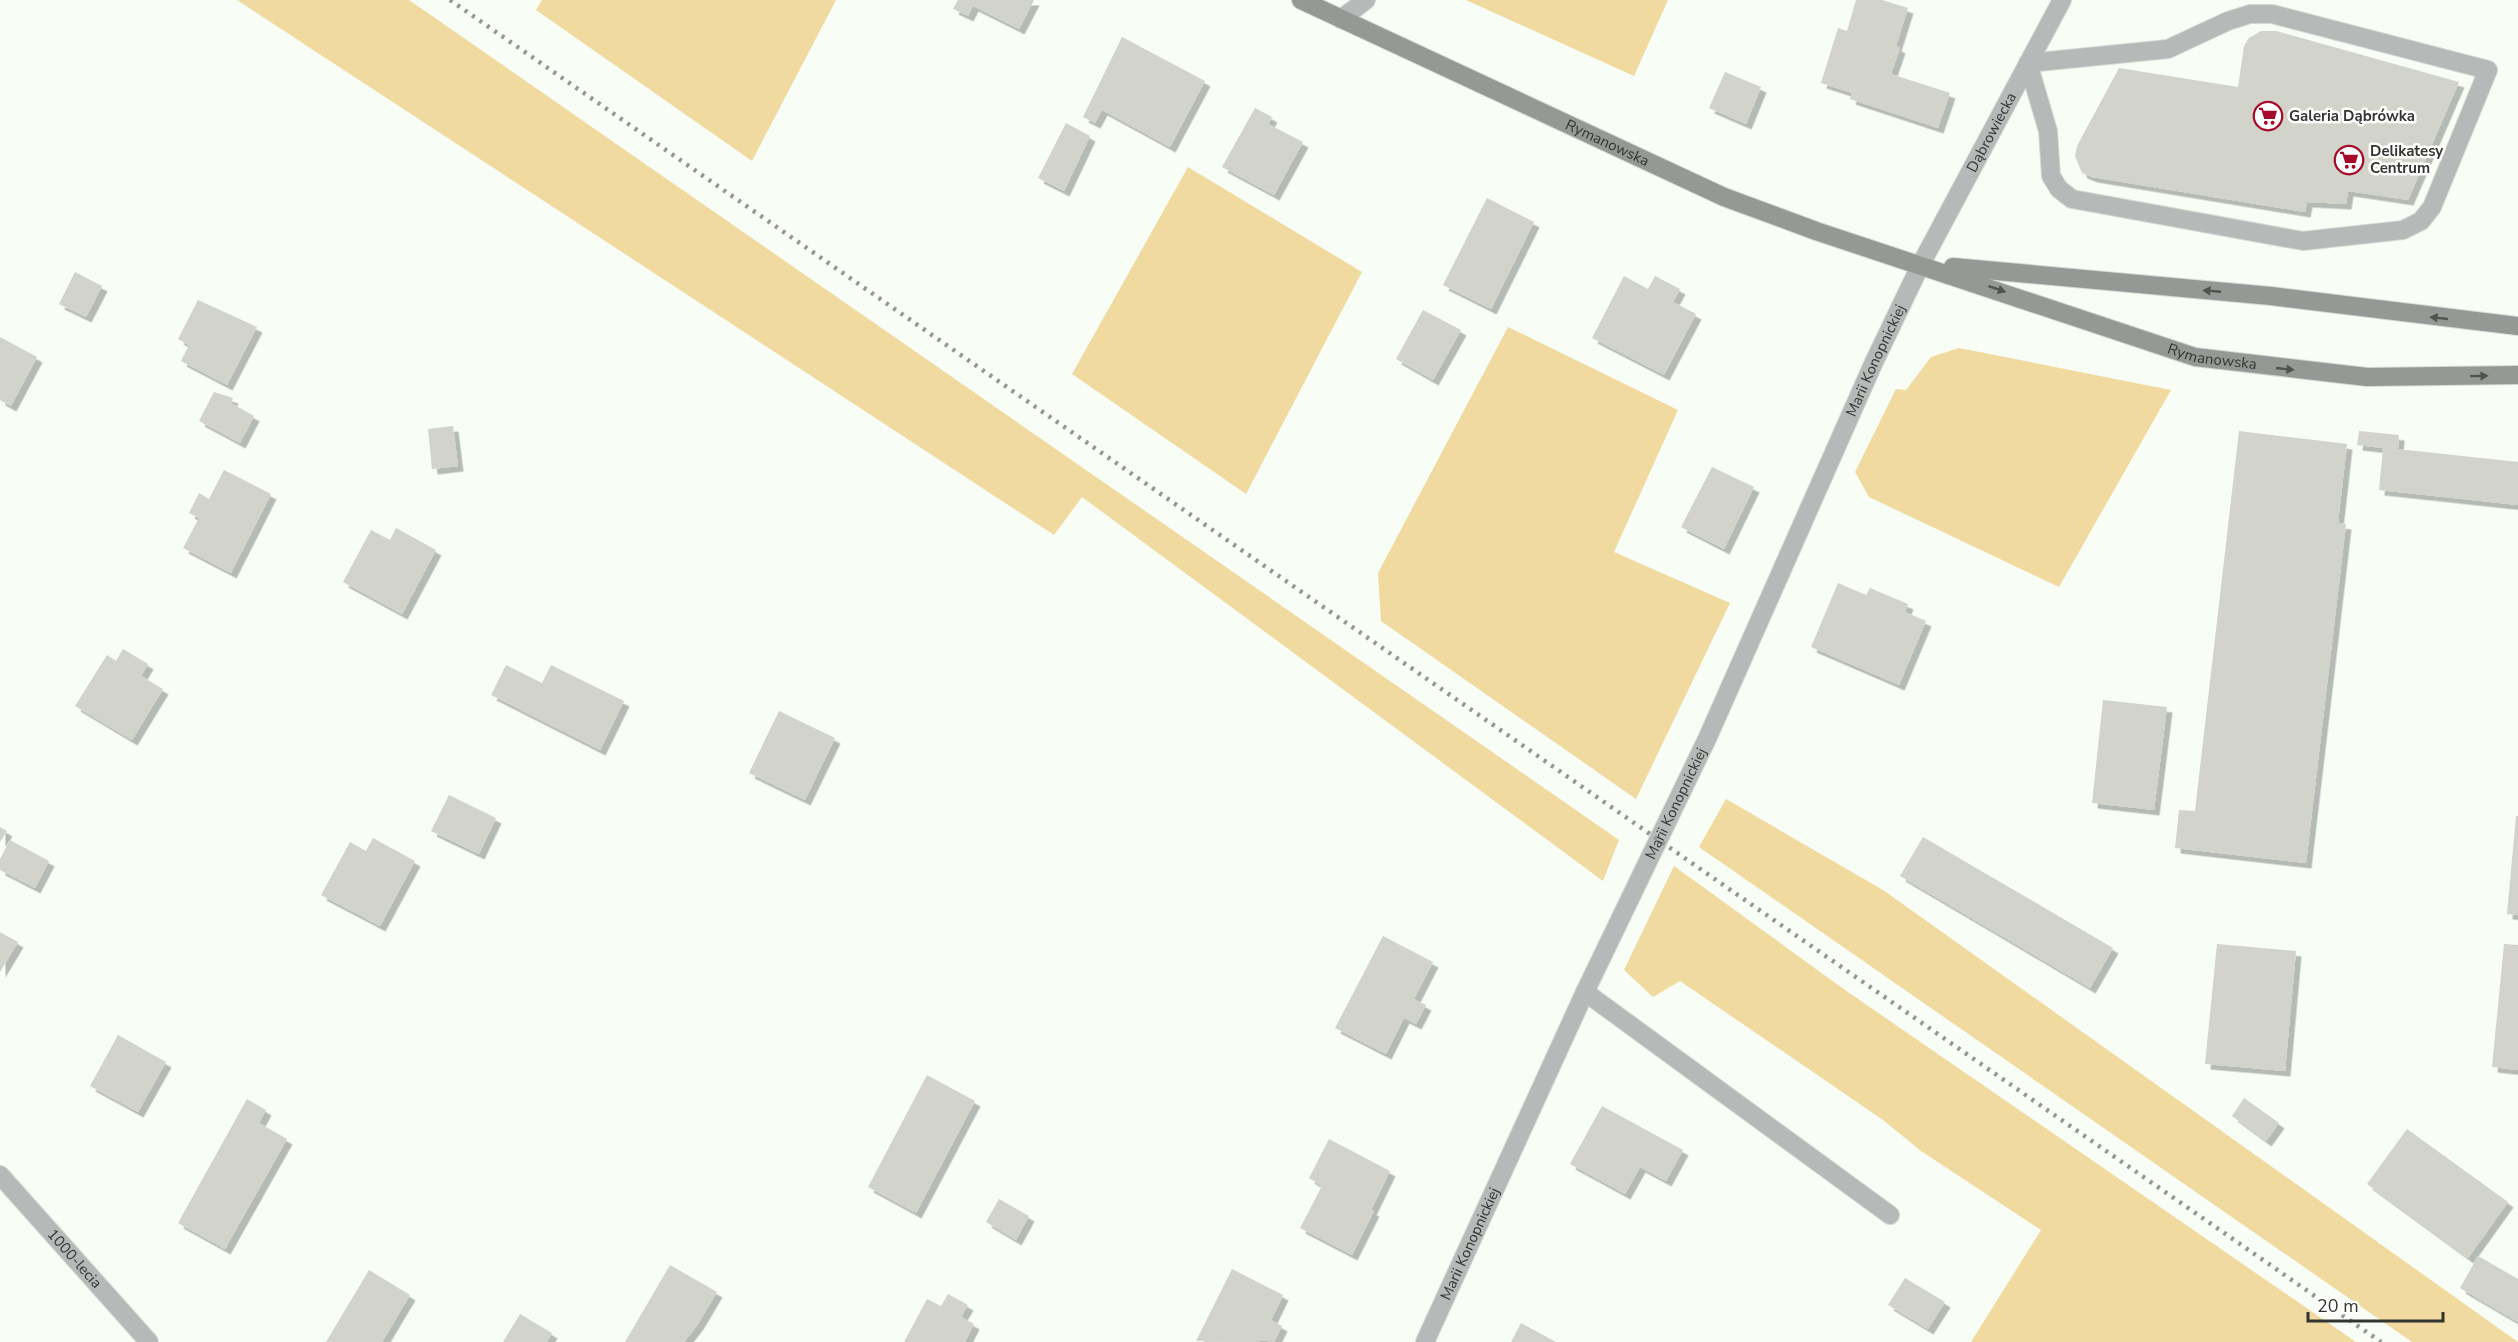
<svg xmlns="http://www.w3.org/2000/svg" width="2518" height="1342" viewBox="0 0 2518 1342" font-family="'Nunito Sans',sans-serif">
<defs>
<filter id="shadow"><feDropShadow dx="5.5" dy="5.5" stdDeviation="0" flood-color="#0004"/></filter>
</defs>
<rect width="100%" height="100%" fill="#f8fdf5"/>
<g fill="#f1da9f">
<path d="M 237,0 L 409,0 L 1619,840 L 1603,881 L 1082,497 L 1054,535 Z"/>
<path d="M 542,0 L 836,0 L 752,161 L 536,10 Z"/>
<path d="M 1466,0 L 1668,0 L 1634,76 Z"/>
<path d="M 1188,167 L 1362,272 L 1246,494 L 1072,374 Z"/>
<path d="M 1508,327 L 1678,410 L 1614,552 L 1730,603 L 1636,799 L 1381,621 L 1378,573 Z"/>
<path d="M 1959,348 L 2171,390 L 2059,587 L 1869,497 L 1855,472 L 1896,389 L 1906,390 L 1931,357 Z"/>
<path d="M 1726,799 L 1883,890 L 2518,1342 L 2412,1342 L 1699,847 Z"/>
<path d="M 1674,866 L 1845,990 L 2356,1342 L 1971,1342 L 2041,1230 L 1921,1151 L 1883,1120 L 1680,981 L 1653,997 L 1624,970 Z"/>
</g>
<g fill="#d2d3ca" filter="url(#shadow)">
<path d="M 958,0 L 1034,0 L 1019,29 L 973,6 L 968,16 L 953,9 Z"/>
<path d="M 1856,0 L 1882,0 L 1908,8 L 1896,46 L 1900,48 L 1891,74 L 1950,93 L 1938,128 L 1850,99 L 1852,93 L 1821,83 L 1838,28 L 1847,31 Z"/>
<path d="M 2261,31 L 2276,31 L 2459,82 L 2408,200 L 2348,191 L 2346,204 L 2307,202 L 2305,212 L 2092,177 L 2082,173 L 2075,156 L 2077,146 L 2119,68 L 2238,87 L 2244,46 L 2249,38 Z"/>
<path d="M 1122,37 L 1205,81 L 1170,147 L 1102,110 L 1095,123 L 1083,117 Z"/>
<path d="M 1725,72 L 1761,87 L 1746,124 L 1709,108 Z"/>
<path d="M 1255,108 L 1272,117 L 1268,124 L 1303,142 L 1274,195 L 1222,167 Z"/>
<path d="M 1066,123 L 1090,136 L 1064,191 L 1038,178 Z"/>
<path d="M 1487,198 L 1534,222 L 1491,309 L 1443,285 Z"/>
<path d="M 75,272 L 102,286 L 86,317 L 59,304 Z"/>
<path d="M 1624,276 L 1648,289 L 1655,276 L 1680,289 L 1673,302 L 1696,314 L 1664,375 L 1592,338 Z"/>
<path d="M 198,300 L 257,327 L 227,385 L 181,361 L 189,345 L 178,339 Z"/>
<path d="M 1423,310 L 1461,330 L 1433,380 L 1396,359 Z"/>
<path d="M 0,337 L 37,357 L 11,406 L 0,400 Z"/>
<path d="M 214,392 L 233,398 L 231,403 L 254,416 L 240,443 L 199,421 Z"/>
<path d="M 453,426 L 458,466 L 432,469 L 428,429 Z"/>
<path d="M 2239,431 L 2347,444 L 2338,523 L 2346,524 L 2306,863 L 2175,848 L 2179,810 L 2195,811 Z"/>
<path d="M 2359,431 L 2399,435 L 2398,449 L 2518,462 L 2518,505 L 2379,490 L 2383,448 L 2357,445 Z"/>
<path d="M 1712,467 L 1754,487 L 1724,549 L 1681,527 Z"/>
<path d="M 224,470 L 271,494 L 231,573 L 183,548 L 199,518 L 189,513 L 199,493 L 209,499 Z"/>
<path d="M 396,528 L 436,550 L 402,614 L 343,582 L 371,530 L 390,540 Z"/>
<path d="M 1838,583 L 1866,595 L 1870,588 L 1908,604 L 1905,612 L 1926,621 L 1899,685 L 1811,647 Z"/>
<path d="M 123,649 L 148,664 L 141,676 L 163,689 L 132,740 L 75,706 L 107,655 L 116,661 Z"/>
<path d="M 506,665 L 542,683 L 551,665 L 624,701 L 600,750 L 491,695 Z"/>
<path d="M 2103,700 L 2167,707 L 2154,810 L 2092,803 Z"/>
<path d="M 779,711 L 835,738 L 805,800 L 749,773 Z"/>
<path d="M 449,795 L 496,818 L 479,854 L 431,831 Z"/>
<path d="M 2516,816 L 2518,816 L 2518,915 L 2507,914 Z"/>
<path d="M 0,827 L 7,831 L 0,842 Z"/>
<path d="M 1923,837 L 2113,948 L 2090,988 L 1900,876 Z"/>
<path d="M 373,838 L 415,861 L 380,926 L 321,895 L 350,842 L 366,851 Z"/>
<path d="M 10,840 L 49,861 L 35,888 L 0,870 L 0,859 Z"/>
<path d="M 0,932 L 18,942 L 0,972 Z"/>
<path d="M 1383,936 L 1433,962 L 1414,999 L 1426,1005 L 1416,1024 L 1404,1018 L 1386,1054 L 1335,1028 Z"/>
<path d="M 2217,944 L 2296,951 L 2285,1071 L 2205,1064 Z"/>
<path d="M 2504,944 L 2518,945 L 2518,1070 L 2492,1067 Z"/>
<path d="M 118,1035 L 166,1062 L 138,1112 L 90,1086 Z"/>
<path d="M 927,1075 L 975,1101 L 916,1213 L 868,1187 Z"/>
<path d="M 2244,1098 L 2279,1123 L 2266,1141 L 2232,1116 Z"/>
<path d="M 247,1099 L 266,1110 L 259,1123 L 287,1139 L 225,1249 L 178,1223 Z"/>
<path d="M 1602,1106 L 1683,1150 L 1666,1181 L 1640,1167 L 1625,1194 L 1570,1164 Z"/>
<path d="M 2407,1129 L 2508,1202 L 2468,1258 L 2367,1184 Z"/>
<path d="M 1329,1139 L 1390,1171 L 1371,1210 L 1374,1211 L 1352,1255 L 1300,1228 L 1322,1186 L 1309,1178 Z"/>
<path d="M 999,1199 L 1029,1216 L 1016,1240 L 986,1222 Z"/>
<path d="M 2478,1256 L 2518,1279 L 2518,1322 L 2460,1288 Z"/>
<path d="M 670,1265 L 717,1292 L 698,1324 L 684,1342 L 625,1342 Z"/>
<path d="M 1232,1269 L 1283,1295 L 1271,1320 L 1282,1326 L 1274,1342 L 1261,1340 L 1259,1342 L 1196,1341 Z"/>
<path d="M 369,1270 L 410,1295 L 382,1342 L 326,1342 Z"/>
<path d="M 1905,1278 L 1945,1302 L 1928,1329 L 1888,1305 Z"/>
<path d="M 948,1294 L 968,1305 L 961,1317 L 974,1324 L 965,1342 L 904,1342 L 927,1299 L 941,1306 Z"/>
<path d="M 520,1314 L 552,1333 L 547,1342 L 503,1342 Z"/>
<path d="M 1521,1323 L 1556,1342 L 1511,1342 Z"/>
</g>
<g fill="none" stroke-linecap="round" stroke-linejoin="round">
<g stroke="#d5d9d2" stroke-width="20">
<g id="lane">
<path d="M 2250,14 L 2272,14 L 2488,70 L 2432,207 L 2421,221 L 2403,230 L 2303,241 L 2072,199 L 2059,189 L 2051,176 L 2048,131 L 2028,63 L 2168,49 L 2228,21 Z"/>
<path d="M 1585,992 L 1890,1215"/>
</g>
</g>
<g stroke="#d5d9d2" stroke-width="20">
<g id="street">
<path d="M 1341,19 L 1366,0"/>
<path id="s1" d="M 0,1175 L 149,1342"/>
<path id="s2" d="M 1425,1342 L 1585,992 L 1707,739 L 1874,362 L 1921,264 L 2062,0"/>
</g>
</g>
<g stroke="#d5d9d2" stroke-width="20">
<g id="secondary">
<path id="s3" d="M 1301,0 L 1724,197 L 1816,231 L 2195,357 L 2367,377 L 2518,375"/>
<path d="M 1953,267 L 2271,296 L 2518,326"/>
</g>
</g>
<use href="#lane" stroke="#b6b9b7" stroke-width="18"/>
<use href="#street" stroke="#b6b9b7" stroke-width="18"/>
<use href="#secondary" stroke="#949996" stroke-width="18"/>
<path stroke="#949792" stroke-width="4.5" stroke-dasharray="3 6" stroke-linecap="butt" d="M 450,0 L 2381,1342"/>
</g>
<defs><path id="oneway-solid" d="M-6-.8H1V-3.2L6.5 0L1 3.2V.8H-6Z" transform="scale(1.5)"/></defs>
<g fill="#505350">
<use href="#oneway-solid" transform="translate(1997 289) rotate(19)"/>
<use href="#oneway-solid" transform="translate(2212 291) rotate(-175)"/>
<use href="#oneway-solid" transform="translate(2439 318) rotate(-174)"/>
<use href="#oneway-solid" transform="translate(2285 369) rotate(6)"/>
<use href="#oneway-solid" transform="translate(2479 376) rotate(-1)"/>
</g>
<defs>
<g id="supermarket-ring" transform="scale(1.5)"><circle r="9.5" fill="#fff" stroke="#a50a2a" stroke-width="1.5"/><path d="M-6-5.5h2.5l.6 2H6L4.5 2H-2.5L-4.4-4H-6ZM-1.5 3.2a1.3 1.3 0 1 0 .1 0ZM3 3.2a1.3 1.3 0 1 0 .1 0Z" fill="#a50a2a"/></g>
</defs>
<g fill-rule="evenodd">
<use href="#supermarket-ring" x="2268" y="116"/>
<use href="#supermarket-ring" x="2349" y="160"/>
</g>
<g text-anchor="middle" stroke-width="5" stroke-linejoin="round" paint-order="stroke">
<g font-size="15" font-weight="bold" fill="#333532" stroke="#fff" text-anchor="start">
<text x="2289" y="121">Galeria Dąbrówka</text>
<text x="2370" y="156">Delikatesy<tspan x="2370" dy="17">Centrum</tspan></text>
</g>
<g font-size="15" fill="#333532" stroke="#fff">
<text dy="5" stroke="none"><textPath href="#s2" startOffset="1336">Dąbrowiecka</textPath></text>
<text dy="5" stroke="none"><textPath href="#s3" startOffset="338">Rymanowska</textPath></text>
<text dy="5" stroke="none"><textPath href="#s3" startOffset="981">Rymanowska</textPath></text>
<text dy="5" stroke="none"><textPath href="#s2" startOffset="1080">Marii Konopnickiej</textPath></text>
<text dy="5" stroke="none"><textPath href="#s2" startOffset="594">Marii Konopnickiej</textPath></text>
<text dy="5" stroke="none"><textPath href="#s2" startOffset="108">Marii Konopnickiej</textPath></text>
<text dy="5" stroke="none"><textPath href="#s1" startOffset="112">1000-lecia</textPath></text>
</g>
</g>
<path d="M2308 1312v9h135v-9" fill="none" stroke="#333532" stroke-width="3"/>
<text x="2317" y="1312" font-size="18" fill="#333532" stroke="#ffffff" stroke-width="4.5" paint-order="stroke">20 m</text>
</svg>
